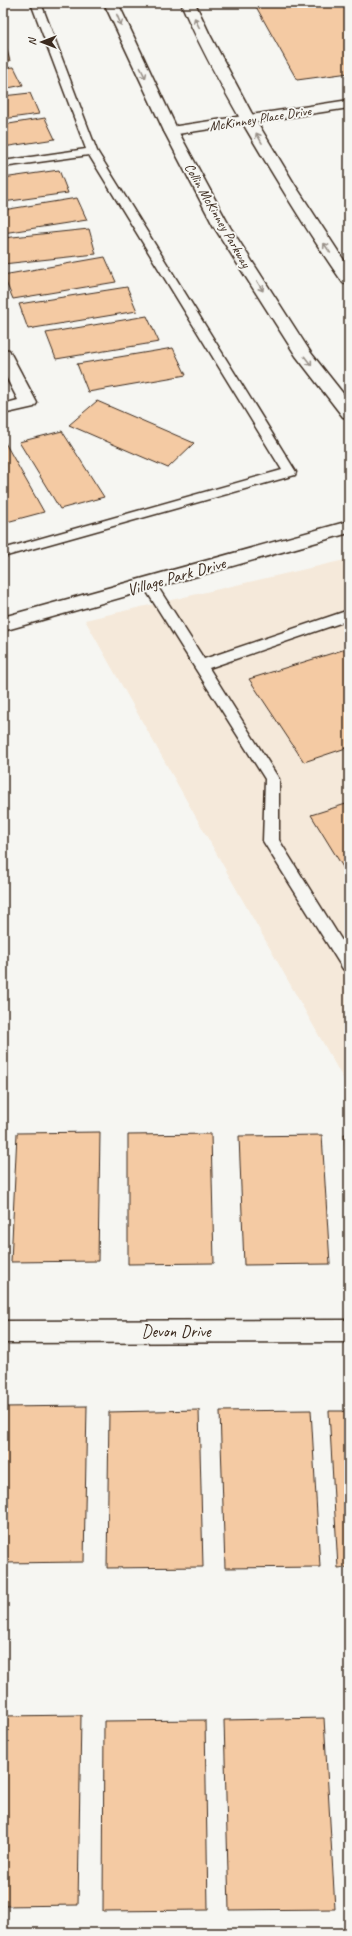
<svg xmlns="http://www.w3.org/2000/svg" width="352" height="1936" viewBox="0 0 352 1936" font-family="Caveat,sans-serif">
<rect width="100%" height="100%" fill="#f6f6f2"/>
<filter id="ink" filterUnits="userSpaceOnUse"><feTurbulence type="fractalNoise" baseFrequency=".025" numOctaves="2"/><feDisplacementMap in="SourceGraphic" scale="8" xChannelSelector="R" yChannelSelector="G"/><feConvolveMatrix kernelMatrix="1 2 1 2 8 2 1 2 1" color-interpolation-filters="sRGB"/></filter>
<g filter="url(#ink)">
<path fill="#f5e9da" d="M 349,559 L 349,1089 L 85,620 Z"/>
<g fill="#f4caa3" stroke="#3b2a1e">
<path d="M 254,3 L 348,3 L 349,73 L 297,80 Z"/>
<path d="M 3,43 L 5,43 L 10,61 L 3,62 Z"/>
<path d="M 14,67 L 23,85 L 3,89 L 3,68 Z"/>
<path d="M 30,93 L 39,114 L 3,119 L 3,96 Z"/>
<path d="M 45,118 L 55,139 L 3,147 L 3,125 Z"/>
<path d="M 59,170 L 68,193 L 3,202 L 3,178 Z"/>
<path d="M 77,198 L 87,220 L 3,233 L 3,210 Z"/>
<path d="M 89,229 L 96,254 L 3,264 L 3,238 Z"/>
<path d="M 105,257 L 116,282 L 13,299 L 3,275 Z"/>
<path d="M 127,287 L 137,311 L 28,329 L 19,304 Z"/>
<path d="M 147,316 L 159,342 L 56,359 L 46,333 Z"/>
<path d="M 173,348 L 186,375 L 88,392 L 77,364 Z"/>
<path d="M 97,401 L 194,443 L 168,468 L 69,425 Z"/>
<path d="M 62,431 L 104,497 L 60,509 L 19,442 Z"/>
<path d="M 4,441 L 44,512 L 3,523 L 3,442 Z"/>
<path d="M 349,648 L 349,747 L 304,762 L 249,679 Z"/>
<path d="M 349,803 L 349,877 L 311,815 Z"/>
<path d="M 100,1132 L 98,1261 L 11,1262 L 17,1133 Z"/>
<path d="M 211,1134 L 214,1263 L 128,1264 L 128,1135 Z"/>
<path d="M 344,1134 L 349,1134 L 349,1200 Z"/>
<path d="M 322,1135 L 330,1264 L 244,1265 L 239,1136 Z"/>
<path d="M 87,1406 L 84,1562 L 3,1563 L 3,1407 Z"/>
<path d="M 199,1410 L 203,1567 L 107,1568 L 109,1412 Z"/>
<path d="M 311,1410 L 320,1567 L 225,1568 L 220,1411 Z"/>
<path d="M 329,1411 L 349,1411 L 349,1567 L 338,1568 Z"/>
<path d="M 81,1715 L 78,1905 L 3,1906 L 3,1716 Z"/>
<path d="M 324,1718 L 335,1909 L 229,1910 L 224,1720 Z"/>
<path d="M 205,1720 L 208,1910 L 103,1911 L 104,1721 Z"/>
</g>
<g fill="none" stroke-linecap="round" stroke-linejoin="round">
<g stroke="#3b2a1e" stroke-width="3">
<g id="lane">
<path d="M 31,3 L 41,3 L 97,151 L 296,472 L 295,475 L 3,557 L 3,549 L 282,470 L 89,155 L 3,167 L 3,161 L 86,149 Z"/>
<path d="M 149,579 L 154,581 L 204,659 L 349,610 L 349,620 L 209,668 L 279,779 L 279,840 L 349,952 L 349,971 L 343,969 L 263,841 L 265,779 L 142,584 L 144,581 Z"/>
</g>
</g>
<g stroke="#3b2a1e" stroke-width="3">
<g id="street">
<path d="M 349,100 L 349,108 L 171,135 L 166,134 L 164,131 L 166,128 L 171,127 Z"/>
<path d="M 3,349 L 9,350 L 11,354 L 37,403 L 34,407 L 3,414 L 3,404 L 18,400 L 3,371 Z"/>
<path d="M 349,521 L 349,533 L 3,631 L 3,617 Z"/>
<path d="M 349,1320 L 349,1342 L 3,1343 L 3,1321 Z"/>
</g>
</g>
<g stroke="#3b2a1e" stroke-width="3">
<g id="secondary">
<path d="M 104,3 L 118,3 L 178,131 L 230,227 L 311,353 L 349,401 L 349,418 L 343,417 L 296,356 L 214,227 L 164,131 Z"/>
<path d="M 181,3 L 195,3 L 210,35 L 251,112 L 295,185 L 349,268 L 349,285 L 343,283 C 308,233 276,180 245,127 C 222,87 199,46 181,3 Z"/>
</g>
</g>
<use href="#lane" fill="#f6f6f2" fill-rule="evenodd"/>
<use href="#street" fill="#f6f6f2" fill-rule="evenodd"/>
<use href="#secondary" fill="#f6f6f2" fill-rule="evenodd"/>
</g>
<defs><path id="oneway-shaft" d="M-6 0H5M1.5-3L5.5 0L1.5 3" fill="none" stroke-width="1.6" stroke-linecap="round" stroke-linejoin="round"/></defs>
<g stroke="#989088">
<use href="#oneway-shaft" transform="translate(119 20) rotate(68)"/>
<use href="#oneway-shaft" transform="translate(197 23) rotate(-116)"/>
<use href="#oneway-shaft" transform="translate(143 73) rotate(64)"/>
<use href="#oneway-shaft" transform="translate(259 138) rotate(-120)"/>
<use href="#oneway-shaft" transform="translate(327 248) rotate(-124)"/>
<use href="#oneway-shaft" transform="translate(260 286) rotate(58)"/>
<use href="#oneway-shaft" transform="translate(308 361) rotate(52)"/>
</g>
</g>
<g text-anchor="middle" stroke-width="4" stroke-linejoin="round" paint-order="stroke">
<g font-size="14" fill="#3b2a1e" stroke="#f6f6f2">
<text transform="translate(260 118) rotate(-9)" y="5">McKinney Place Drive</text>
<text transform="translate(218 215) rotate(60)" y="5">Collin McKinney Parkway</text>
</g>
<g font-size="17" fill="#3b2a1e" stroke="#f6f6f2">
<text transform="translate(176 576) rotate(-16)" y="6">Village Park Drive</text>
<text x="176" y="1337">Devon Drive</text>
</g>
</g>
<rect width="352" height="1936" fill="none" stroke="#f6f6f2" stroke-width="16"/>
<rect x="8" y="8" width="336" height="1920" fill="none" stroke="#3b2a1e" stroke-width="1.5" filter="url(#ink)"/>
<g transform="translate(42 42) rotate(270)" stroke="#f6f6f2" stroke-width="3" paint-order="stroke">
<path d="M0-3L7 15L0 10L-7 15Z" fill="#3b2a1e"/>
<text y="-6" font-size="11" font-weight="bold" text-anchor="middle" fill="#3b2a1e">N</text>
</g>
</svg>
